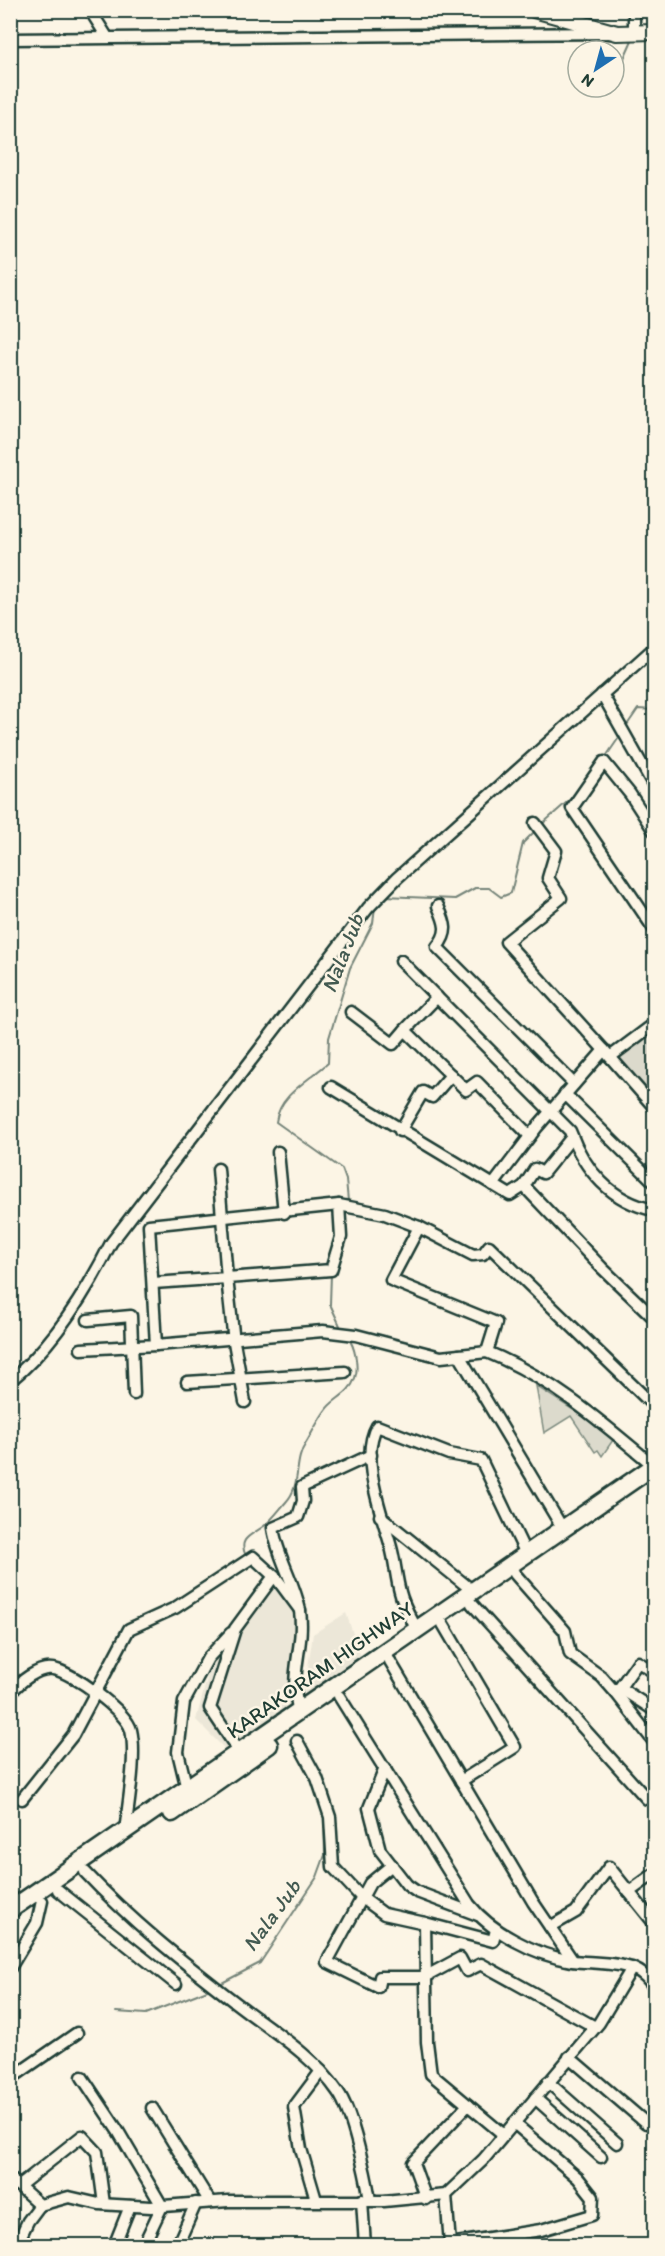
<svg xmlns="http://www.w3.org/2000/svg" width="665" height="2256" viewBox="0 0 665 2256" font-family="Itim,sans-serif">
<rect width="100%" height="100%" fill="#fcf5e5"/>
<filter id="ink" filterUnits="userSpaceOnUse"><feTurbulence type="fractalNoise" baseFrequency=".0167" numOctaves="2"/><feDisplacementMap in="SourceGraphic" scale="12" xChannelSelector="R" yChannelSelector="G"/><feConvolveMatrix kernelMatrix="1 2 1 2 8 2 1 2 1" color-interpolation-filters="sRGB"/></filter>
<g filter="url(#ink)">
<g fill="#ece7d8">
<path d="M 269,1579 L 293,1608 L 296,1629 L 286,1696 L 290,1707 L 235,1749 L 224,1748 L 196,1720 L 214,1652 Z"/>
<path d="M 346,1613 L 362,1660 L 303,1700 L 313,1634 Z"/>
</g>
<g fill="#dcdacc" stroke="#7e8c80" stroke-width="1.5">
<path d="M 654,1031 L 654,1112 L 607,1063 Z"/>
<path d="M 536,1386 L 600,1427 L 613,1440 L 602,1456 L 598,1450 L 595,1452 L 571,1416 L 544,1433 Z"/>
</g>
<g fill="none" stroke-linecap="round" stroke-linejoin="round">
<g stroke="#758479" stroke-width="2">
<path d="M 616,76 L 633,38"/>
<path d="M 625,728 L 638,709 L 654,710"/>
<path d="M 605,758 L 620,736"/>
<path d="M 541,825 L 575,795"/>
<path d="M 384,896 L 455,899 L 475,888 L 489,888 L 501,897 L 511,893 L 523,843 L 537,829"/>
<path d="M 348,1201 L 346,1180 L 342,1169 L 276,1122 C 279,1095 309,1080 328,1063 L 329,1038 L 350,968 L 373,923 L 375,907"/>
<path d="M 331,1274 L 330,1304 L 341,1328"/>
<path d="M 246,1556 C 237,1538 252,1535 264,1526 C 272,1520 279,1510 286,1502 C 302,1485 293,1462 306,1443 C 312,1433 323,1410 331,1404 C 340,1396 351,1391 355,1378 C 359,1367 355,1346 348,1338"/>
<path d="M 290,1676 L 292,1706"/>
<path d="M 218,1985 L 260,1963 L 317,1877 L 325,1855 L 324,1816"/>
<path d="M 116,2012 L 146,2014 L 210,1989"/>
</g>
<g stroke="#1f3d34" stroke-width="15">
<g id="minor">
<path d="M 90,10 L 107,37"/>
<path d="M 634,32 L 634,10"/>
<path d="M 10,39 L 613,33"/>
<path d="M 602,694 L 654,786"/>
<path d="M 535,823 L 556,851 L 548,878 L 561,898 L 506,942 L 604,1050"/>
<path d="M 654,831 L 630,794 L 604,762 L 572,808 L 654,929"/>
<path d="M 438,906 C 446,924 449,932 437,947 L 574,1084"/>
<path d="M 401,961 L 570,1131 C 584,1170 612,1202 654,1210"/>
<path d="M 351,1012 L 393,1044 L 405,1030 L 466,1090 L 477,1082 L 530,1136"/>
<path d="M 405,1030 L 437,997"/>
<path d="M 610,1057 L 654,1024"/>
<path d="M 331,1087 L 510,1195 L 524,1186 L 602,1268 L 654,1318"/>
<path d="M 565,1094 L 654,1182"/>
<path d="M 400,1131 L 423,1092 L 432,1097 L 451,1075"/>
<path d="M 278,1152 L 284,1213"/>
<path d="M 493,1185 L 537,1127 L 604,1050 L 654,1107"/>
<path d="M 524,1186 L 535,1169 L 543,1173 L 572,1137"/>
<path d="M 419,1227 L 391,1280 L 496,1323 L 487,1352 C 551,1378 602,1422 654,1466"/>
<path d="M 153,1283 L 227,1278 L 218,1169"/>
<path d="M 88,1320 L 131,1316 L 134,1394"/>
<path d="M 156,1345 L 323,1331 L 356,1335 L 441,1357 L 487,1352"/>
<path d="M 81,1349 L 156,1345 L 149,1225 L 339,1205 L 385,1214 L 419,1227 L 473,1255 L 483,1254 L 489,1246 L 654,1406"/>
<path d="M 459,1355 L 563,1529"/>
<path d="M 10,1381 C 54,1345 86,1293 111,1243 L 368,908 L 397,878 L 654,648"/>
<path d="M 187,1382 L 345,1372"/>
<path d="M 245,1402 L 234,1342 L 227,1278 L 331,1270 L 341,1237 L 339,1205"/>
<path d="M 380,1516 L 473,1591"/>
<path d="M 515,1574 L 565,1631 L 570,1654 L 602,1677 L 616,1693 L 638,1662 L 654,1672"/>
<path d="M 472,1604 L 647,1799 L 654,1792"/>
<path d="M 443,1624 L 515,1747 L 461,1781"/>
<path d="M 417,1630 C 411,1618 403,1605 400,1592 C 396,1577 395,1561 391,1547 C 382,1514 359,1457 377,1426 L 449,1454 L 481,1460 L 526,1554"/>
<path d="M 390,1661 L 533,1902 L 573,1961"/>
<path d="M 620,1688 L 654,1710"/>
<path d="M 10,1693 C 19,1683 38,1666 53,1669 C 72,1672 126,1711 131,1730 C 137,1755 128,1805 125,1832"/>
<path d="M 616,1693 L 654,1742"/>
<path d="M 339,1696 L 469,1904 C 491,1932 535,1955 572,1961 C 591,1963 613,1962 631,1968 C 641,1971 651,1980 654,1989"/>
<path d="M 299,1712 C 288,1673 305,1647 300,1611 C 295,1583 277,1556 273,1528 L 298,1517 L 303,1501 L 302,1487 L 371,1455"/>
<path d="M 297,1741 L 317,1778 L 330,1817 L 333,1867 L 361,1897 L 384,1914 L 425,1923"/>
<path d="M 240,1753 L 210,1708 L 235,1629 L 274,1576"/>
<path d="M 385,1768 L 369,1808 L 380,1850 L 407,1885 L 417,1892 L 478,1915"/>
<path d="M 187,1789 L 178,1752 L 184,1702 L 208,1658 L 231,1633"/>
<path d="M 22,1799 L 73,1735 L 129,1629 L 175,1608 L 253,1557 L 277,1579 L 300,1610"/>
<path d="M 392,1865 L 370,1883 L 327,1962 L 378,1987 L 380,1977 L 425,1977 L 460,1958 L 467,1971 L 481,1964 L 595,2027"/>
<path d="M 85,1872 C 131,1921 183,1962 236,2003 C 271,2030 313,2055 338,2092 C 352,2111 366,2176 370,2200"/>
<path d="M 58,1890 L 176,1984"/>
<path d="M 629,1892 L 654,1874"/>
<path d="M 550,1927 L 576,1912 L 609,1867 L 654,1923"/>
<path d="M 496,1930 L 493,1941 L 425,1923 L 427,2042 L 431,2074 L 504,2135"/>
<path d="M 10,1968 L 37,1923 L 42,1901"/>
<path d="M 569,2057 L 646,2123"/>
<path d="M 82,2077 L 118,2131 L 162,2206 L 143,2246"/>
<path d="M 10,2079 L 77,2033"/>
<path d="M 548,2082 L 617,2143"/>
<path d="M 535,2098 L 601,2157"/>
<path d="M 152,2108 L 210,2202"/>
<path d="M 10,2178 L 40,2205 L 69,2197 L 99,2204 L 151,2207 L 228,2201 L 384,2201 L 446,2195 L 483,2160 L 599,2023 L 632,1968"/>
<path d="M 19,2186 L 82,2136 L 97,2152 L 104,2204"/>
<path d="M 446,2195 L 450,2244 L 541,2230 L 592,2215 L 593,2197 L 578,2178 L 514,2123"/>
<path d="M 426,2199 L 413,2163 L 468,2105"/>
<path d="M 316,2200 L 301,2149 L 294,2107 L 321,2071"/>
<path d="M 362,2200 L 365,2246"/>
<path d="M 24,2246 L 18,2242 L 28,2221 L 40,2205"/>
<path d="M 114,2246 L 130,2206"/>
<path d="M 177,2246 L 196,2203"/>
</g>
</g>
<g stroke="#1f3d34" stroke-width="18">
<path id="major" d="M 534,10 L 617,33 L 654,32"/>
</g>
<g stroke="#1f3d34" stroke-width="21">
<g id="highway">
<path d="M 172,1813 L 269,1745"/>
<path d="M 10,1910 L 654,1466"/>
</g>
</g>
<use href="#minor" stroke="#fcf5e5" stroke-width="10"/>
<use href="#major" stroke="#fcf5e5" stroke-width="14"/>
<use href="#highway" stroke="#fcf5e5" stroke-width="16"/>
</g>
</g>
<g text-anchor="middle" stroke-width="5" stroke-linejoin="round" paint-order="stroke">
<g font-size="21" fill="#1f3d34" stroke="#fcf5e5">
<text transform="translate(320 1670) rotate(-35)" y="7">KARAKORAM HIGHWAY</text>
</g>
<g font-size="22" font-style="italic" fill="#435a51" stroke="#fcf5e5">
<text transform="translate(342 953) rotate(-69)" y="8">Nala Jub</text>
<text transform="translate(271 1915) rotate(-54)" y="8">Nala Jub</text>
</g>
</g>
<rect width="665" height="2256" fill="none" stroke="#fcf5e5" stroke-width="36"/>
<rect x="18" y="18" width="629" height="2220" fill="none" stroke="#1f3d34" stroke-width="2" filter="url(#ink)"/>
<g transform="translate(596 69) rotate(216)"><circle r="28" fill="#fcf5e5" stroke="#a4ab9e" stroke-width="1.5"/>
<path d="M0-4.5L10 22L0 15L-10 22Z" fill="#1f6fb2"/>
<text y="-9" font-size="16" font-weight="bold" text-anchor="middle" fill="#1f3d34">N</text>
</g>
</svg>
